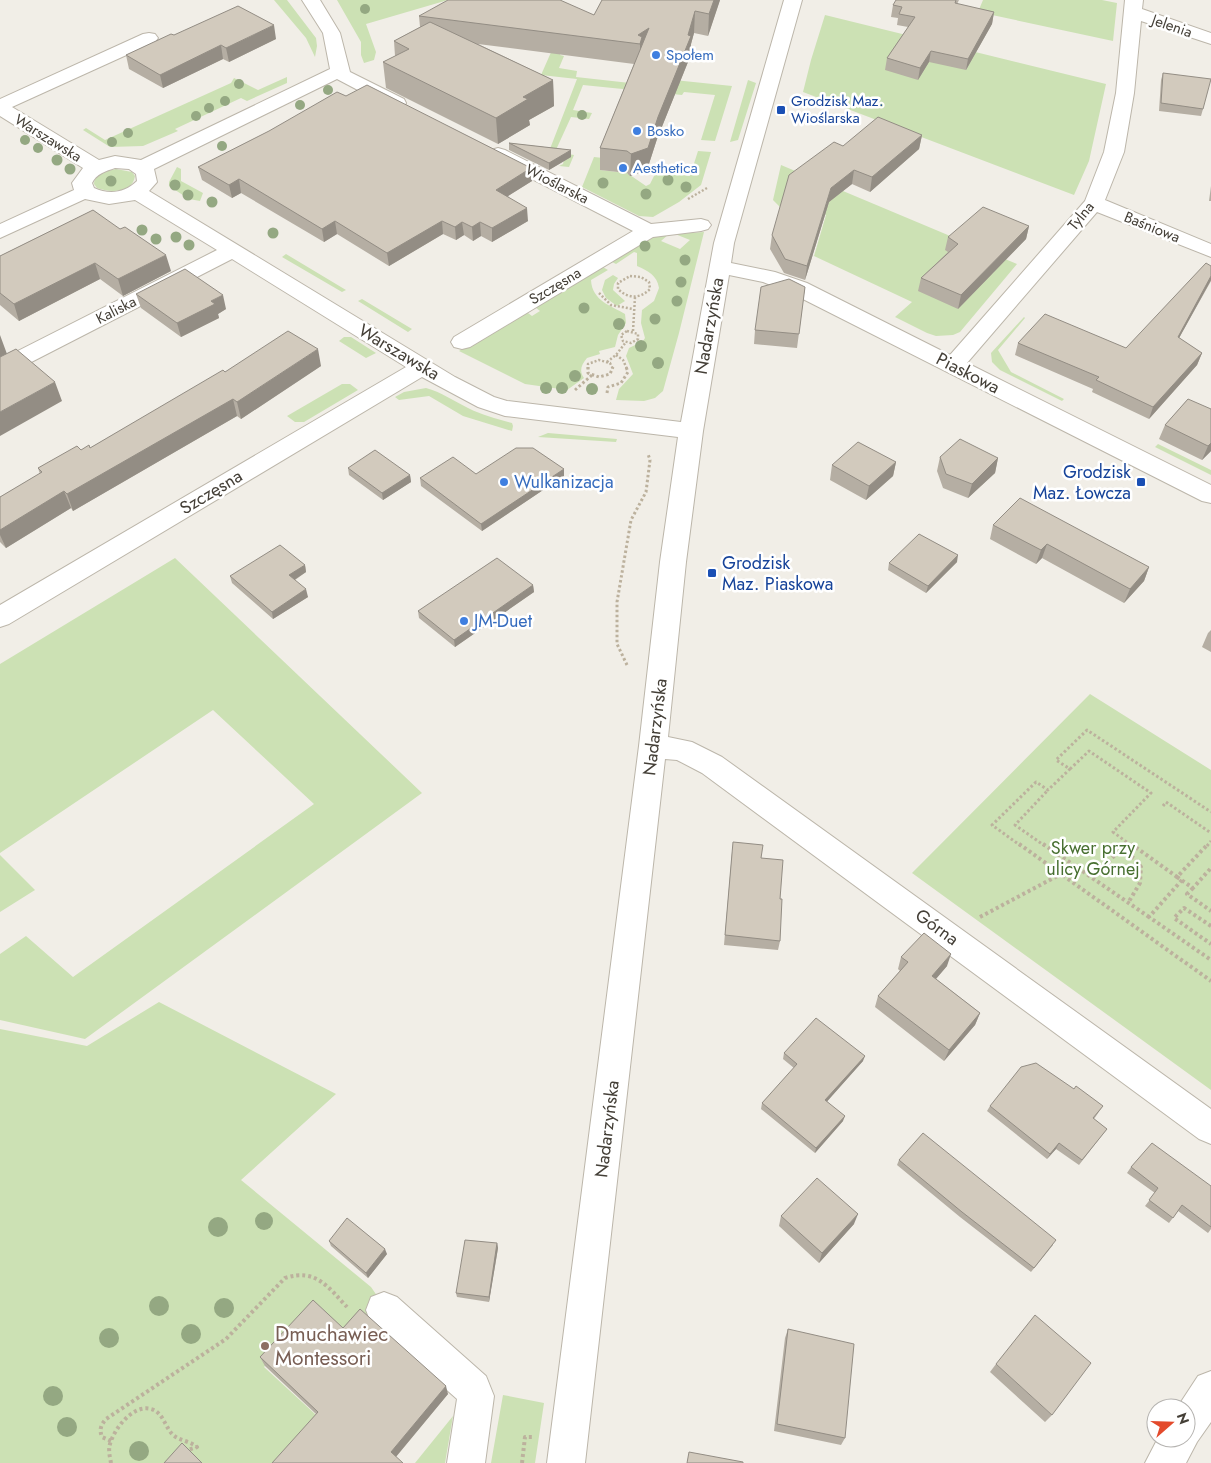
<svg xmlns="http://www.w3.org/2000/svg" width="1211" height="1463" font-family="Jost,sans-serif">
  <style>
    .green { fill: #cce1b4 }
    .lines { fill: none; stroke-linecap: round; stroke-linejoin: round }
    .minor-casing { stroke: #bcb6aa; stroke-width: 2 }
    .path-far2 { stroke: #bcb19d; stroke-width: 2.5; stroke-dasharray: 2 2; stroke-linecap: butt }
    .path-far1 { stroke: #bcb19d; stroke-width: 3; stroke-dasharray: 2.5 2.5; stroke-linecap: butt }
    .path { stroke: #bcb19d; stroke-width: 4; stroke-dasharray: 3 3; stroke-linecap: butt }
    .minor { fill: #fff; fill-rule: evenodd }
    .tree { fill: #94a882 }
    .wall { fill: #b5aea3 }
    .shaded-wall { fill: #938d84 }
    .building { fill: #d2cabd; stroke: #938d84 }
    .shop-dot { fill: #3f7fe0; stroke: #fff; stroke-width: 2 }
    .transit-dot { fill: #1a4fb4; stroke: #fff; stroke-width: 2 }
    .education-dot { fill: #8d6e63; stroke: #fff; stroke-width: 2 }
    .labels { text-anchor: middle; stroke-width: 5; stroke-linejoin: round; paint-order: stroke }
    .far-street-label { font-size: 15px; fill: #443f37; stroke: #fff }
    .far-shop-label { font-size: 15px; fill: #366cbe; stroke: #fff; text-anchor: start }
    .far-transit-label { font-size: 15px; fill: #164399; stroke: #fff; text-anchor: start }
    .street-label { font-size: 18px; fill: #443f37; stroke: #fff }
    .transit-label { font-size: 18px; fill: #164399; stroke: #fff; text-anchor: end }
    .shop-label { font-size: 18px; fill: #366cbe; stroke: #fff; text-anchor: start }
    .park-label { font-size: 18px; fill: #476f30; stroke: #fff }
    .near-education-label { font-size: 21px; fill: #785e54; stroke: #fff; text-anchor: start }
  </style>
  <rect width="100%" height="100%" fill="#f1eee7"/>
  <!-- green -->
  <path class="green" d="M274,0H287L316,38L317,46L315,57L306,38Z
    M337,0H448L366,24L376,52L374,60L364,63L361,55V42Z
    M983,0H1102L1117,3L1113,41L978,12Z
    M825,15L1106,84L1089,161L1074,195L803,92L811,60Z
    M560,32L563,47L560,55L564,56L559,68L577,71L576,77L648,85L674,80L732,86L715,141L701,140L715,95L684,92L682,95L583,85L573,110L592,113L589,119L571,117L555,152L574,155L569,167L559,166L563,164L565,156L548,154L577,79L541,75Z
    M287,77V83L247,101L241,98L175,129L178,131L143,146L110,147L83,130L86,128L105,140L231,83L234,78L258,90Z
    M748,80L756,83L738,140L730,142Z
    M698,151L711,152L701,185L679,202L653,217L639,216L582,187L594,157L603,158L600,170L627,173L646,186L650,184L656,172L690,176Z
    M781,165L1017,264L960,332L953,335L936,336L927,333L895,317L912,302L814,256L826,215L782,209L773,200Z
    M177,167L181,169V181L203,193L200,201L189,199L169,186V182Z
    M116,169L132,172L135,176C133,193 110,193 97,188L94,184C95,173 106,171 116,169Z
    M704,232L679,333L663,391L655,398L644,401L616,400L619,389L633,374L626,356L629,348L643,341L645,338L641,323L642,310L654,301L659,288C657,275 648,271 637,266V253L634,252L616,264L610,261L654,236L669,234L661,241L680,249L690,240L675,234Z
    M286,254L346,290L342,292L282,257Z
    M601,266L608,270L591,280C592,301 612,306 625,314L626,323L618,335L615,347L599,351L600,354L587,358C581,365 579,371 584,378L567,390L525,384L459,351L524,310L532,316L540,311L535,307Z
    M613,275L618,278L614,284L613,290L625,301L617,306L606,298L602,290L605,280Z
    M362,299L412,329L408,332L358,301Z
    M1024,317L1025,318L998,350L1011,372L1064,399L1062,401L1000,370L992,362L991,353Z
    M344,337H351L376,353L366,358L339,341Z
    M342,384H350L358,390L304,422H295L287,416Z
    M426,388C441,392 454,401 468,408C482,415 497,419 512,423L513,426L512,431L463,416L429,396L399,400L395,397L404,392Z
    M548,433L617,439L616,442L538,437Z
    M1158,444L1211,470V475L1155,447Z
    M175,558L422,793L85,1039L0,1020V954L26,936L73,977L314,804L213,710L0,853V664Z
    M1090,694L1211,770V1090L912,873Z
    M0,855L35,890L0,912Z
    M159,1002L336,1094L241,1180L371,1287L391,1316L347,1336L317,1308L264,1367L327,1425L282,1463H0V1029L87,1046Z
    M503,1395L544,1403L535,1463H491Z
    M453,1416L445,1463H415Z"/>
  <g class="lines">
    <defs>
      <path id="minor" d="M302,0H320L340,33L350,72L404,99L406,103L404,107L397,109L390,107L337,79L154,169L157,182L149,191L455,377L494,397L507,401L681,422L714,243L784,0H802L734,243L731,263L775,272L807,283L950,355L1085,201L1104,152L1116,93L1125,0H1143L1142,9L1211,33V44L1141,21L1134,93L1124,152L1105,200L1211,244V257L1097,212L967,363L1211,485V503L1202,501L791,293L763,282L729,275L703,431L686,562L668,737L692,742L722,757L1211,1109V1144L1199,1139L702,773L677,760L665,759L585,1463H547L639,746L660,562L678,437L505,416L478,407L422,377L9,624L0,627V605L406,367L232,259L8,374L0,376V360L217,250L135,200L109,204L85,199L0,238V224L74,190L72,183L83,168L0,116V99L143,34L149,33L155,34L158,38L155,42L12,107L99,160L115,156L141,160L330,69L323,33ZM115,168L129,169L136,174L137,181C125,193 109,195 94,188L92,183C96,174 106,171 115,168Z
        M498,148L505,150L651,224L701,219L708,221L711,225L708,229L701,231L653,237L470,347L462,349L454,347L451,342L454,337L633,231L491,158L488,154L491,150Z
        M384,1292L397,1297L486,1376L494,1396L485,1463H447L457,1399L371,1323L366,1310L371,1297Z
        M1211,1371V1422L1197,1442L1186,1463H1145L1158,1438H1186V1408H1177L1198,1376Z"/>
    </defs>
    <!-- minor casing -->
    <use href="#minor" class="minor-casing"/>
    <!-- path-far2 -->
    <path class="path-far2" d="M688,199L707,188
      M630,276L641,277L649,282L650,289C640,299 628,299 618,289V283Z
      M599,293L611,305L633,309
      M627,331L638,334V339L631,343L623,341L621,335Z
      M633,331L635,297
      M616,355L623,360L627,369
      M607,362L616,355L626,342
      M588,369V364L599,360L610,363L613,369"/>
    <!-- path-far1 -->
    <path class="path-far1" d="M588,367V373L599,377L610,374L613,367
      M575,390L592,375
      M607,393L608,387L621,383L628,372L626,367
      M627,665L617,644V602L631,520L646,492L650,460L648,454
      M1070,769L1089,751L1151,793L1113,832L1132,846
      M1163,806L1166,802L1211,833
      M1021,846L992,825L1036,782L1048,790L1070,769L1056,760L1087,730L1211,812
      M1045,846L1015,825L1048,790
      M1207,846L1211,841"/>
    <!-- path -->
    <path class="path" d="M1019,844L1211,981
      M1043,844L1149,917
      M1131,844L1177,877L1208,844
      M1108,862L1120,850L1134,858L1141,867L1140,883L1128,903
      M1177,877L1193,888L1211,868
      M1182,880L1149,917L1211,960
      M1193,888L1187,894L1211,911
      M980,917L1061,874
      M1211,926L1184,908L1174,918L1211,944
      M111,1441L102,1437C99,1429 101,1425 106,1419L226,1339L285,1278C316,1268 328,1287 347,1307
      M111,1463C110,1457 108,1450 110,1444C114,1429 133,1404 151,1409C163,1412 165,1427 173,1435C180,1441 190,1441 197,1447L188,1450
      M522,1463L525,1437H532"/>
    <!-- minor -->
    <use href="#minor" class="minor"/>
  </g>
  <!-- trees -->
  <g class="tree">
    <circle cx="365" cy="9" r="5"/>
    <circle cx="239" cy="84" r="5"/>
    <circle cx="328" cy="90" r="5"/>
    <circle cx="225" cy="101" r="5"/>
    <circle cx="300" cy="105" r="5"/>
    <circle cx="209" cy="108" r="5"/>
    <circle cx="582" cy="115" r="5"/>
    <circle cx="196" cy="116" r="5"/>
    <circle cx="128" cy="133" r="5"/>
    <circle cx="25" cy="140" r="5"/>
    <circle cx="112" cy="142" r="5"/>
    <circle cx="222" cy="146" r="5"/>
    <circle cx="38" cy="148" r="5"/>
    <circle cx="57" cy="160" r="5.5"/>
    <circle cx="70" cy="169" r="5.5"/>
    <circle cx="668" cy="180" r="5.5"/>
    <circle cx="111" cy="181" r="5.5"/>
    <circle cx="603" cy="183" r="5.5"/>
    <circle cx="175" cy="185" r="5.5"/>
    <circle cx="686" cy="187" r="5.5"/>
    <circle cx="646" cy="194" r="5.5"/>
    <circle cx="188" cy="195" r="5.5"/>
    <circle cx="212" cy="202" r="5.5"/>
    <circle cx="142" cy="230" r="5.5"/>
    <circle cx="273" cy="233" r="5.5"/>
    <circle cx="176" cy="237" r="5.5"/>
    <circle cx="156" cy="239" r="5.5"/>
    <circle cx="189" cy="245" r="5.5"/>
    <circle cx="645" cy="246" r="5.5"/>
    <circle cx="685" cy="260" r="5.5"/>
    <circle cx="681" cy="282" r="5.5"/>
    <circle cx="677" cy="301" r="5.5"/>
    <circle cx="584" cy="308" r="5.5"/>
    <circle cx="655" cy="319" r="5.5"/>
    <circle cx="619" cy="324" r="6"/>
    <circle cx="641" cy="346" r="6"/>
    <circle cx="658" cy="363" r="6"/>
    <circle cx="575" cy="376" r="6"/>
    <circle cx="546" cy="388" r="6"/>
    <circle cx="562" cy="388" r="6"/>
    <circle cx="592" cy="389" r="6"/>
    <circle cx="264" cy="1221" r="9"/>
    <circle cx="218" cy="1227" r="10"/>
    <circle cx="159" cy="1306" r="10"/>
    <circle cx="224" cy="1308" r="10"/>
    <circle cx="191" cy="1334" r="10"/>
    <circle cx="109" cy="1338" r="10"/>
    <circle cx="53" cy="1396" r="10"/>
    <circle cx="67" cy="1427" r="10"/>
    <circle cx="139" cy="1451" r="10"/>
  </g>
  <!-- wall -->
  <path class="wall" d="M602,0H720L708,36L694,33L691,44L690,57L657,139L647,170L630,176L627,173L600,170V148L634,64L478,44L553,80L554,106L529,120L530,125L498,144L386,88L383,62L395,56L394,41L420,27L419,16L594,15Z
    M959,0L957,4L994,12L992,24L966,70L929,62L918,80L885,70L887,58L908,27L897,25L898,18L891,17L893,5Z
    M174,35L276,39L229,62L223,59L163,88L129,69L126,55Z
    M1163,73L1203,109L1201,116L1159,111L1161,80Z
    M922,135L919,149L870,192L852,184L829,202L805,280L784,273L770,249L772,235L843,146Z
    M509,143L571,150V157L549,170L509,150Z
    M198,167L531,168L532,181L508,196L528,221L492,242L481,236L473,241L464,235L456,240L443,234L389,266L337,234L324,242L241,193L232,198L202,180Z
    M1211,186V201H1209Z
    M93,210L171,271L123,296L100,279L19,321L0,305V256Z
    M1029,226L1026,239L958,309L918,291L921,278L948,252L945,250L948,237Z
    M1211,266V281L1179,338L1202,353L1197,365L1149,419L1092,392L1093,389L1015,355L1018,343L1126,348Z
    M805,287L797,348L754,344L755,330Z
    M136,294L226,309L218,314L219,318L181,337L141,308Z
    M321,366L241,419L237,416L73,511L71,508L6,548L0,542V497L40,474L38,468L81,450L90,448L225,372Z
    M1188,399L1211,451L1202,460L1159,439L1165,425Z
    M940,457L998,458L995,473L968,498L943,488L937,471Z
    M896,462L893,476L866,500L830,480L832,465Z
    M348,468L410,475L411,482L383,500L349,475Z
    M564,469V476L482,531L421,486L420,478L476,474Z
    M993,525L1149,567L1144,581L1124,603L1042,558L1036,564L990,539Z
    M957,562L926,593L888,570L889,563Z
    M305,565L306,572L295,580L308,597L273,619L232,583L230,576Z
    M533,585L534,592L455,647L419,618L418,611Z
    M1211,630V652L1202,647L1208,633Z
    M732,852L761,858L780,899V941L778,950L724,945Z
    M901,957L947,966L936,979L980,1013L975,1025L944,1061L875,1007L878,996L900,971L898,969Z
    M784,1053L863,1061L827,1101L843,1121L815,1153L761,1109L762,1103L794,1068L783,1059Z
    M1074,1089L1103,1106L1094,1119L1107,1129L1103,1134L1079,1165L1056,1149L1047,1159L987,1111L990,1106Z
    M899,1160L1053,1245L1031,1272L960,1217L897,1165Z
    M1131,1167L1211,1186V1229L1208,1233L1178,1211L1169,1223L1145,1206L1155,1193L1127,1173Z
    M781,1216L854,1224L819,1263L779,1226Z
    M329,1241L387,1254L368,1278L331,1246Z
    M497,1243L498,1248L489,1302L457,1297L456,1293Z
    M343,1328L448,1394L396,1457L316,1414L265,1366L260,1357Z
    M788,1329L845,1438L841,1445L774,1431L785,1338Z
    M996,1364L1052,1415L1045,1422L990,1372Z"/>
  <!-- shaded-wall -->
  <path class="shaded-wall" d="M714,0H720L708,36L709,14Z
    M695,11L694,33L691,44L690,57L657,139L647,170L630,176L631,154L688,35Z
    M994,12L992,24L966,70L968,59Z
    M274,25L276,39L229,62L226,48Z
    M649,28L640,65V44L638,35Z
    M221,45L223,59L163,88L160,75Z
    M931,51L929,62L918,80L920,68Z
    M553,80L554,106L529,120L530,125L498,144L496,118L523,97Z
    M922,135L919,149L870,192L872,177Z
    M571,150V157L549,170V163Z
    M531,168L532,181L497,203L496,190Z
    M854,170L852,184L829,202L805,280L807,266L831,188Z
    M239,179L241,193L232,198L229,185Z
    M527,208L528,221L492,242V228Z
    M335,221L337,234L324,242L322,229Z
    M442,221L443,234L389,266L387,253Z
    M462,222L464,235L456,240L455,227Z
    M480,222L481,236L473,241L472,227Z
    M1029,226L1026,239L958,309L961,295Z
    M166,255L171,271L123,296L118,279Z
    M95,263L100,279L19,321L14,304Z
    M1211,276V280L1173,349L1178,337Z
    M223,295L226,309L218,314L219,318L181,337L177,323L211,301Z
    M0,335L7,354L0,359Z
    M318,349L321,366L241,419L237,402Z
    M1202,353L1197,365L1149,419L1153,407Z
    M55,382L62,401L0,436V412Z
    M233,399L237,416L73,511L67,494Z
    M1211,443V451L1202,460L1208,446Z
    M998,458L995,473L968,498L972,484Z
    M896,462L893,476L866,500L869,486Z
    M564,469V476L482,531L481,524Z
    M410,475L411,482L383,500L382,493Z
    M64,491L71,508L6,548L0,535V530Z
    M1047,544L1042,558L1036,564L1041,550Z
    M958,555L957,562L926,593L928,586Z
    M305,565L306,572L291,582L289,575Z
    M1149,567L1144,581L1124,603L1130,589Z
    M533,585L534,592L455,647L454,640Z
    M306,589L308,597L273,619L272,612Z
    M951,954L947,966L928,988L932,976Z
    M980,1013L975,1025L944,1061L949,1050Z
    M865,1056L863,1061L824,1105L825,1100Z
    M845,1116L843,1121L815,1153L816,1148Z
    M1059,1143L1056,1149L1047,1159L1050,1154Z
    M858,1214L854,1224L819,1263L822,1253Z
    M497,1243L498,1248L489,1302V1297Z
    M385,1249L387,1254L368,1278L366,1273Z
    M446,1386L448,1394L394,1459L391,1452Z"/>
  <!-- building -->
  <path class="building" d="M448,0H560L594,15L602,0H714L709,14L695,11L688,35L691,36L658,117L648,148L631,154L627,151L600,148L649,28L638,35L642,37L640,44L419,16Z
    M896,0H956L955,3L994,12L968,59L931,51L920,68L887,58L915,17L899,14L902,7L893,5Z
    M238,6L274,25L226,48L221,45L160,75L126,55L171,34L174,35Z
    M430,22L553,80L523,97L528,99L496,118L383,62L409,49L394,41Z
    M1163,73L1211,79L1203,109L1161,103Z
    M367,85L531,168L496,190L527,208L492,228L480,222L472,227L462,222L455,227L442,221L387,253L335,221L322,229L239,179L229,185L198,167L269,131L337,92L346,96Z
    M878,117L922,135L872,177L854,170L831,188L807,266L785,259L772,235L789,175L834,142L843,146Z
    M509,143L571,150L549,163Z
    M983,207L1029,226L961,295L921,278L958,244L948,237Z
    M93,210L120,229L125,227L166,255L118,279L95,263L14,304L0,293V256Z
    M1206,263L1211,266V276L1178,337L1202,353L1153,407L1096,380L1099,377L1018,343L1045,314L1126,348Z
    M185,269L223,295L211,301L215,304L177,323L136,294Z
    M789,279L805,287L799,334L755,330L761,287Z
    M288,331L318,349L237,402L233,399L67,494L64,491L0,530V497L42,472L38,468L77,446L81,450L89,445L90,448L223,370L225,372Z
    M16,349L55,382L0,412V357Z
    M1188,399L1211,409V443L1208,446L1165,425Z
    M960,439L998,458L972,484L946,474L940,457Z
    M858,442L896,462L869,486L832,465Z
    M516,448H533L564,469L481,524L420,478L453,457L476,474Z
    M375,450L410,475L382,493L348,468Z
    M1020,498L1149,567L1130,589L1047,544L1041,550L993,525Z
    M919,534L958,555L928,586L889,563Z
    M280,545L305,565L289,575L306,589L272,612L230,576Z
    M497,558L533,585L454,640L418,611Z
    M733,842L763,845L761,858L783,860L780,899H782L780,941L725,935Z
    M924,933L951,954L932,976L980,1013L949,1050L878,996L908,962L901,957Z
    M816,1018L865,1056L825,1100L845,1116L816,1148L762,1103L797,1064L784,1053Z
    M1036,1063L1074,1089L1076,1086L1103,1106L1093,1118L1107,1129L1082,1160L1059,1143L1050,1154L990,1106L1021,1067Z
    M923,1133L1056,1240L1034,1268L962,1212L899,1160Z
    M1152,1143L1211,1186V1227L1182,1205L1173,1218L1149,1200L1158,1188L1131,1167Z
    M817,1178L858,1214L822,1253L781,1216Z
    M347,1218L385,1249L366,1273L329,1241Z
    M465,1240L497,1243L489,1297L456,1293Z
    M313,1300L343,1328L360,1309L446,1386L391,1452L403,1463H272L318,1412L260,1357Z
    M1035,1315L1091,1363L1052,1415L996,1364Z
    M788,1329L854,1344L845,1438L777,1424Z
    M182,1443L202,1463H164Z
    M689,1452L743,1462V1463H687Z"/>
  <!-- markers -->
  <g class="shop-dot">
    <circle cx="656" cy="55" r="5"/>
    <circle cx="637" cy="131" r="5"/>
    <circle cx="623" cy="168" r="5"/>
    <circle cx="504" cy="482" r="5"/>
    <circle cx="464" cy="621" r="5"/>
  </g>
  <g class="transit-dot">
    <rect x="776" y="105" width="10" height="10" rx="2.5"/>
    <rect x="1136" y="477" width="10" height="10" rx="2.5"/>
    <rect x="707" y="568" width="10" height="10" rx="2.5"/>
  </g>
  <circle class="education-dot" cx="265" cy="1346" r="5"/>
  <g class="labels">
    <!-- far-street labels -->
    <g class="far-street-label">
      <text transform="translate(1172 26) rotate(19)" y="5">Jelenia</text>
      <text transform="translate(48 138) rotate(32)" y="5">Warszawska</text>
      <text transform="translate(557 184) rotate(27)" y="5">Wioślarska</text>
      <text transform="translate(1081 216) rotate(-51)" y="5">Tylna</text>
      <text transform="translate(1152 227) rotate(22)" y="5">Baśniowa</text>
      <text transform="translate(555 286) rotate(-31)" y="5">Szczęsna</text>
      <text transform="translate(116 310) rotate(-27)" y="5">Kaliska</text>
    </g>
    <!-- far-shop labels -->
    <g class="far-shop-label">
      <text x="666" y="60">Społem</text>
      <text x="647" y="136">Bosko</text>
      <text x="633" y="173">Aesthetica</text>
    </g>
    <!-- far-transit labels -->
    <g class="far-transit-label">
      <text x="791" y="106">Grodzisk Maz.<tspan x="791" dy="17">Wioślarska</tspan></text>
    </g>
    <!-- street labels -->
    <g class="street-label">
      <text transform="translate(709 326) rotate(-80)" y="6">Nadarzyńska</text>
      <text transform="translate(399 352) rotate(31)" y="6">Warszawska</text>
      <text transform="translate(968 373) rotate(27)" y="6">Piaskowa</text>
      <text transform="translate(211 492) rotate(-31)" y="6">Szczęsna</text>
      <text transform="translate(655 727) rotate(-83)" y="6">Nadarzyńska</text>
      <text transform="translate(937 927) rotate(36)" y="6">Górna</text>
      <text transform="translate(607 1129) rotate(-83)" y="6">Nadarzyńska</text>
    </g>
    <!-- transit labels -->
    <g class="transit-label">
      <text x="1131" y="478">Grodzisk<tspan x="1131" dy="21">Maz. Łowcza</tspan></text>
      <text x="722" y="569" text-anchor="start">Grodzisk<tspan x="722" dy="21">Maz. Piaskowa</tspan></text>
    </g>
    <!-- shop labels -->
    <g class="shop-label">
      <text x="514" y="488">Wulkanizacja</text>
      <text x="474" y="627">JM-Duet</text>
    </g>
    <!-- park labels -->
    <g class="park-label">
      <text x="1093" y="854">Skwer przy<tspan x="1093" dy="21">ulicy Górnej</tspan></text>
    </g>
    <!-- near-education labels -->
    <g class="near-education-label">
      <text x="275" y="1341">Dmuchawiec<tspan x="275" dy="24">Montessori</tspan></text>
    </g>
  </g>
  <!-- north arrow -->
  <g transform="translate(1171 1423) rotate(70)"><circle r="24" fill="#ffffff" stroke="#b4b2af"/>
  <path d="M0-4L9 19L0 12L-9 19Z" fill="#e34a2c"/>
  <text y="-8" font-size="14" font-weight="bold" text-anchor="middle" fill="#443f37">N</text>
  </g>
</svg>
